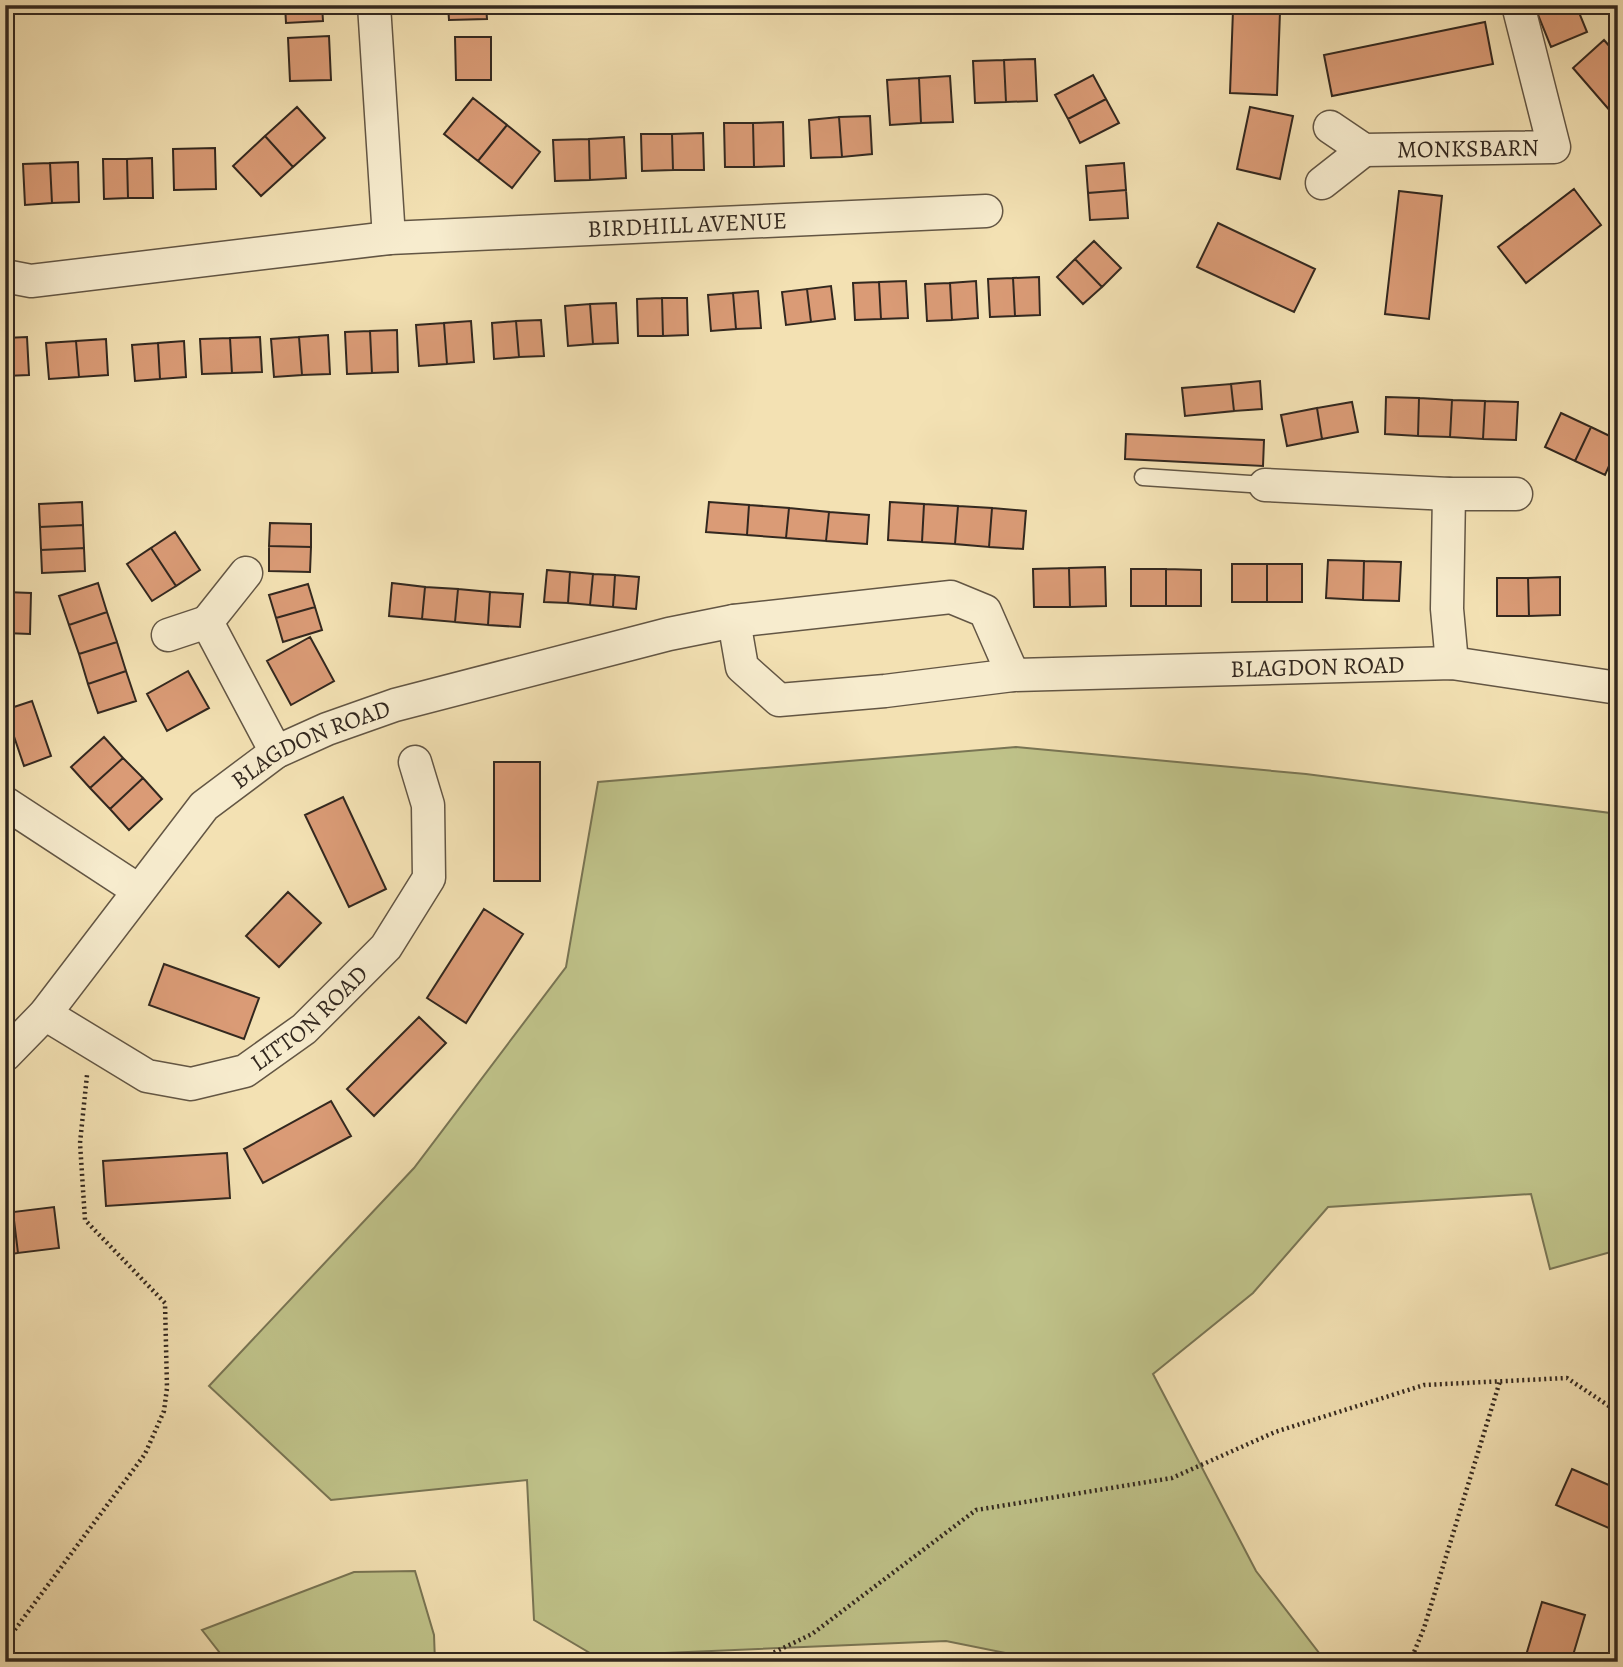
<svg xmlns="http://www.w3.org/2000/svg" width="1623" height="1667" font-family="Alegreya,serif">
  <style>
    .green { fill: #bfc289; stroke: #797554; stroke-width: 2 }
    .building { fill: #da9b76; stroke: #33281f; stroke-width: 2 }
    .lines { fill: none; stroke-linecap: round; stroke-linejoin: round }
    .lane-casing { stroke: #635644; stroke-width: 19 }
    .street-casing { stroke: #635644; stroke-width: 35 }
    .path { stroke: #33281f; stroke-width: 4.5; stroke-dasharray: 2 3.5; stroke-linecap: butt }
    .lane { stroke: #f7ecce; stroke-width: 16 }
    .street { stroke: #f7ecce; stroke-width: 32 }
    .labels { text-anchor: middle; stroke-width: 6; stroke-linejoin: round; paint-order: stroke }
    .street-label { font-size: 24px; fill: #33281f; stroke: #f7ecce }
  </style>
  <rect width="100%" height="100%" fill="#f3e1b3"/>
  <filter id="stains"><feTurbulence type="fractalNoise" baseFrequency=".00286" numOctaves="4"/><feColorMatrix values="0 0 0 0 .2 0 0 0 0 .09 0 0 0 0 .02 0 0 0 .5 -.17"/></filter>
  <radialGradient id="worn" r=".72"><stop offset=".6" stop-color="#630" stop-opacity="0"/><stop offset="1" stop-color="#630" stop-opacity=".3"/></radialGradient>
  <!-- green -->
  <path class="green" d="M1016,747L1306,774L1618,814V1250L1550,1269L1531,1194L1328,1207L1253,1293L1153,1374L1256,1571L1326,1662H1050L946,1641L595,1656L534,1620L527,1480L331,1500L209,1386L414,1168L566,967L598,782Z
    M415,1571L434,1635L435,1662H227L202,1630L354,1572Z"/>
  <!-- building -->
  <path class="building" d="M285,5H322L323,21L286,23Z
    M448,5H486L487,19L449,20Z
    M1534,5H1576L1587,32L1551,47Z
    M1233,10L1280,12L1277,95L1230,93Z
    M1485,22L1493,64L1332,96L1324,55Z
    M329,36L331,80L290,81L288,38Z
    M455,37H491V80H456Z
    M1604,40L1618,56V120L1573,68Z
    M1035,59L1037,101L1006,102L1004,60Z
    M1004,60L1006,102L975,103L973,61Z
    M1093,75L1106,99L1068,119L1055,95Z
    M950,76L953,122L921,123L919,78Z
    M919,78L921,123L890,125L887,80Z
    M473,98L507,125L478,161L444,134Z
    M1106,99L1119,123L1080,143L1068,119Z
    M297,107L325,138L293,167L265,136Z
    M1250,107L1293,116L1280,179L1237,169Z
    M870,116L872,154L842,157L839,117Z
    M839,117L842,157L811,158L809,120Z
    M783,122L784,166L754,167L753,123Z
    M724,123H753L754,167H725Z
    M507,125L540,152L512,188L478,161Z
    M703,133L704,170H673L672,134Z
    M641,134H672L673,170L642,171Z
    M265,136L293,167L261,196L233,166Z
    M624,137L626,178L590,180L589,139Z
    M589,139L590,180L555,181L553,140Z
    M215,148L216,189L174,190L173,149Z
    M152,158L153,198H128L127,159Z
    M103,159H127L128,198L104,199Z
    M78,162L79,202L52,203L50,163Z
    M50,163L52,203L25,205L23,164Z
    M1124,163L1126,190L1088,193L1086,166Z
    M1574,189L1601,225L1526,283L1498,247Z
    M1126,190L1128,218L1090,220L1088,193Z
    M1399,191L1442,196L1429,319L1385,314Z
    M1218,223L1315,269L1294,312L1197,267Z
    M1094,241L1121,268L1102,287L1075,259Z
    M1075,259L1102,287L1083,304L1057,277Z
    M1039,277L1040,315L1015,316L1013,278Z
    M1013,278L1015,316L990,317L988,279Z
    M906,281L908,318L881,319L879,282Z
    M976,281L978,318L952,320L950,283Z
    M879,282L881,319L855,320L853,283Z
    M950,283L952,320L927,321L925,284Z
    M831,286L835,319L811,322L807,289Z
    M807,289L811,322L786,325L782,292Z
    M758,291L761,328L736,329L733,293Z
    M733,293L736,329L711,331L708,295Z
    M662,298H687L688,335L663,336Z
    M662,298L663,336H638L637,299Z
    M616,303L618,343L593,344L590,304Z
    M590,304L593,344L568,346L565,306Z
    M541,320L544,356L519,357L516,321Z
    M471,321L474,362L447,364L444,323Z
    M516,321L519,357L494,359L492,323Z
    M444,323L447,364L419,366L416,325Z
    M397,330L398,372L372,373L370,331Z
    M370,331L372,373L347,374L345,332Z
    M328,335L330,374L302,375L299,337Z
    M27,337L29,375L5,376V338Z
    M260,337L262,372L232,373L230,338Z
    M299,337L302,375L274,377L271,339Z
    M230,338L232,373L202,374L200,339Z
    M106,339L108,375L79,377L76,341Z
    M76,341L79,377L49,379L46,343Z
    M184,341L186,377L160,379L158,343Z
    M158,343L160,379L135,381L132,345Z
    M1260,381L1262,409L1234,411L1231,384Z
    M1231,384L1234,411L1185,416L1182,388Z
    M1386,397L1419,398L1418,436L1385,434Z
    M1419,398L1452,400L1450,437L1418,436Z
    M1452,400L1485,401L1483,439L1450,437Z
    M1485,401L1518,402L1516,440L1483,439Z
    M1352,402L1358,432L1322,439L1317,408Z
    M1317,408L1322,439L1287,446L1281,415Z
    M1561,413L1591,427L1575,461L1545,447Z
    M1591,427L1618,440V446L1605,475L1575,461Z
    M1126,434L1264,440L1263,466L1125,459Z
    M82,502L83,525L40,527L39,504Z
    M709,502L749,505L747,535L706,532Z
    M890,502L924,504L922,542L888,540Z
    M924,504L958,506L955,544L922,542Z
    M749,505L789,508L786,538L747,535Z
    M958,506L992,508L989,547L955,544Z
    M789,508L829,512L826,541L786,538Z
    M992,508L1026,511L1023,549L989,547Z
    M829,512L869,515L867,544L826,541Z
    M270,523L311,524V547L269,546Z
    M83,525L84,548L41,550L40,527Z
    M175,532L200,570L176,586L151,548Z
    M269,546L311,547L310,572L269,571Z
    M84,548L85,571L42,573L41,550Z
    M151,548L176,586L152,601L127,564Z
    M1328,560L1364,561L1363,600L1326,598Z
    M1364,561L1401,562L1399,601L1363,600Z
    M1232,564H1267V602H1232Z
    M1267,564H1302V602H1267Z
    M1105,567L1106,606L1070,607L1069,568Z
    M1069,568L1070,607H1034L1033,569Z
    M1131,569H1166V606H1131Z
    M1166,569L1201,570V606H1166Z
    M547,570L570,572L568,603L544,602Z
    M570,572L593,574L590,605L568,603Z
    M593,574L615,575L613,607L590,605Z
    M615,575L639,577L636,609L613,607Z
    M1560,577V615L1529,616L1528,578Z
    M1497,578H1528L1529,616H1497Z
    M98,583L107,612L69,625L59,596Z
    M392,583L425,587L422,619L389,616Z
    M308,584L315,607L276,618L269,595Z
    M425,587L458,589L455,622L422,619Z
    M458,589L490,592L488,625L455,622Z
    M5,592L31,593L30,634L5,633Z
    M490,592L523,594L520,627L488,625Z
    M315,607L322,630L283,642L276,618Z
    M107,612L117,642L79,654L69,625Z
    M310,637L334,681L291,705L267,661Z
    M117,642L126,671L88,684L79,654Z
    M126,671L136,701L98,713L88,684Z
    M188,671L209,708L167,731L147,694Z
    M32,701L51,756L24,766L5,710Z
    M104,737L123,758L90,788L71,767Z
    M123,758L143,778L110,809L90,788Z
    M494,762H540V881H494Z
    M143,778L162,799L129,830L110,809Z
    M343,797L386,889L349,907L305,815Z
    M288,892L321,923L279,967L246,936Z
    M484,909L523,934L466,1023L427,998Z
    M164,964L259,998L244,1039L149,1005Z
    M419,1017L446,1043L374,1116L347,1089Z
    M331,1101L351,1136L263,1183L244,1149Z
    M227,1153L230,1198L106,1206L103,1161Z
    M54,1207L59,1248L18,1253L13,1212Z
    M13,1212L18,1253L5,1255V1213Z
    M1572,1469L1618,1489V1532L1556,1505Z
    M1542,1602L1585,1615L1571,1662H1524Z"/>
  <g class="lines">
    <defs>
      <path id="lane" d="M1143,477L1265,485"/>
      <g id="street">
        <path id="s1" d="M374,5L389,238L986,211"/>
        <path id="s2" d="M1330,127L1364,150L1554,147L1518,5"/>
        <path d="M1322,183L1364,150"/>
        <path d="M5,276L31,281L389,238"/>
        <path d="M1265,485L1449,494"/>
        <path d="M246,573L207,622L276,752"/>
        <path d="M734,621L742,667L779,700L885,691L1013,675"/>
        <path d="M168,635L207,622"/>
        <path d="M1452,663L1447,609L1449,494H1516"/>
        <path d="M5,803L138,890"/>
        <path id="s3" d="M45,1014L147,1076L191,1084L245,1071L304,1029L386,947L429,878L428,805L415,762"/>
        <path id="s4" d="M5,1055L45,1014L204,806L276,752L327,729L395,705L669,634L734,621L951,597L985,611L1013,675L1452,663L1618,688"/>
      </g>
    </defs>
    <!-- lane casing -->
    <use href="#lane" class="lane-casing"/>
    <!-- street casing -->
    <use href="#street" class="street-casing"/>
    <!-- path -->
    <path class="path" d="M5,1643L145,1454L164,1411L167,1388L165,1303L85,1220L80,1143L87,1075
      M754,1662L812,1634L976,1510L1172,1478L1275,1432L1424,1385L1567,1378L1618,1412
      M1410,1662L1424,1628L1500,1381"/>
    <!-- lane -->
    <use href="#lane" class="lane"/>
    <!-- street -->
    <use href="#street" class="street"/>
  </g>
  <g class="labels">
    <!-- street labels -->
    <g class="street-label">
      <text dy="8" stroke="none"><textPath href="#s2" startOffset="145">MONKSBARN</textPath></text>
      <text dy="8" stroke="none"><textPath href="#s1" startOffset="532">BIRDHILL AVENUE</textPath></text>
      <text dy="8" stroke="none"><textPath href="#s4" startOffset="1516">BLAGDON ROAD</textPath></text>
      <text dy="8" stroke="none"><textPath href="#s4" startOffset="444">BLAGDON ROAD</textPath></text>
      <text dy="8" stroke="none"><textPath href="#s3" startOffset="303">LITTON ROAD</textPath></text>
    </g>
  </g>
  <!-- margin -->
  <rect width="1623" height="1667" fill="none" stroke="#f3e1b3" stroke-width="28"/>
  <rect x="7" y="7" width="1609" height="1653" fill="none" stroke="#33281f" stroke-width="3.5"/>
  <rect x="14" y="14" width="1595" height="1639" fill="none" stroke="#33281f" stroke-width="2"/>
  <rect width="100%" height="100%" filter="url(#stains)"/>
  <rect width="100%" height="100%" fill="url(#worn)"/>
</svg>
